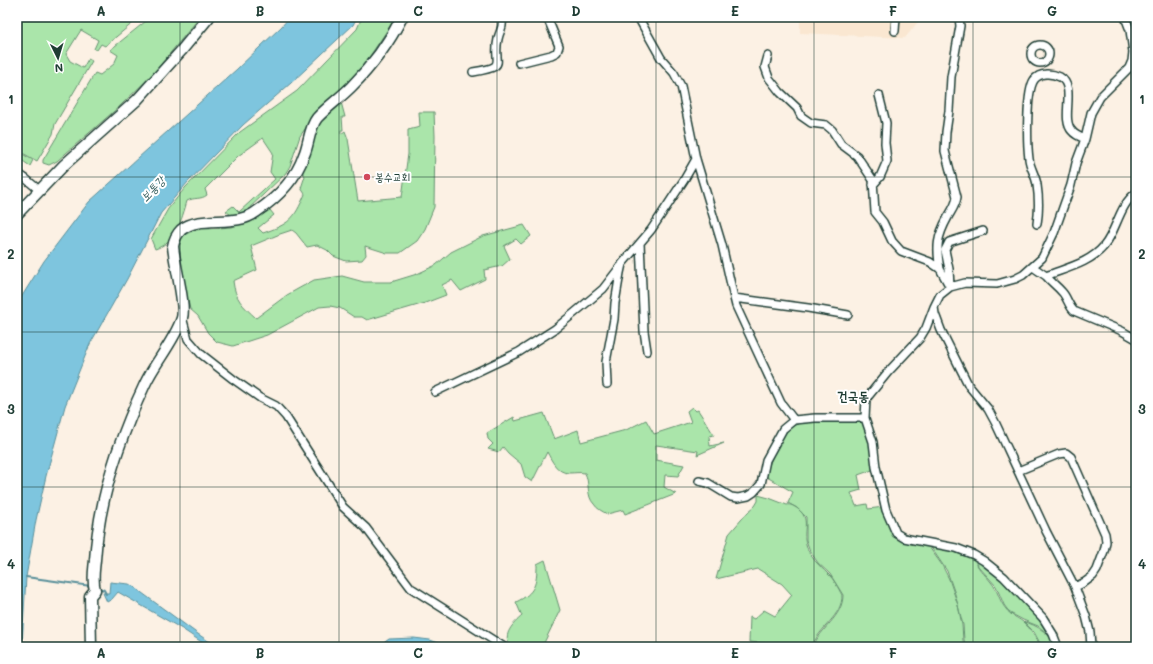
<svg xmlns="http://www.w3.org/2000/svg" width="1153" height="664" font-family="Mali,'Poor Story',sans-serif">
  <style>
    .built { fill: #fae7d1 }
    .green { fill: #aae5aa; stroke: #64916f }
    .water { fill: #7ec5de; stroke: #588f9a }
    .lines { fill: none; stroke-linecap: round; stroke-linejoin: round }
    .stream { stroke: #588f9a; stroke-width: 2 }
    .street-casing { stroke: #1f3d34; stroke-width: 10 }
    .secondary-casing { stroke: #1f3d34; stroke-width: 13 }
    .street { stroke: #fff; stroke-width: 7 }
    .secondary { stroke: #fff; stroke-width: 10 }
    .grid { fill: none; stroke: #1f3d34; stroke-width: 1; stroke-opacity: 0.55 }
    .poi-dot { fill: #d1495b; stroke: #fff; stroke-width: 1.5 }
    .labels { text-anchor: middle; stroke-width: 4; stroke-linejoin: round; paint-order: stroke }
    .poi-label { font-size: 11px; fill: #1f3d34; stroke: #fff; text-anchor: start }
    .water-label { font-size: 12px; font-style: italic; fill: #375f5e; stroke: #fff }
    .quarter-label { font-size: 13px; font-weight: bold; fill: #1f3d34; stroke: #fff }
    .neatline { fill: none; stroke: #1f3d34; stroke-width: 1.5 }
    .grid-label { font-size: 13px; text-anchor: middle; font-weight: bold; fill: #1f3d34 }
  </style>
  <rect width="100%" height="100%" fill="#fcf1e4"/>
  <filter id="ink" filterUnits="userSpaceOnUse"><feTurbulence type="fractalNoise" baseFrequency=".025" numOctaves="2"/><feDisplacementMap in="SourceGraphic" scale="8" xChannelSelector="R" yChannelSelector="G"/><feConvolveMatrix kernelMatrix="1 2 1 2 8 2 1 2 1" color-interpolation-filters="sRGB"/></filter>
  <g filter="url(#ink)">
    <!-- built -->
    <path class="built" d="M800,17H922L905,38L800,33Z"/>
    <!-- green -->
    <path class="green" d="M17,17H140L105,46L101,44L97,50L94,49L98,40L81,30L66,54L70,61L83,68L88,59L92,61L55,124L53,134L37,161L17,150Z
      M151,17H200L152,75L120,106L57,161L49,165L43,163V160L95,73L100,75L114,64L118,55L110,50Z
      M362,17H396L368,59L351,80L317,112L300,136L290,166L285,174L244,213L231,215L226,211L233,206L239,212L275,179L270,172L273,153L263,138L238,156L205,189L207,195C201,200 194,197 187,201C182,219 175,243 155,249L151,239L168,209L185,188L240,132L297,91L357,29Z
      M341,102L345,117H342L343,130H341V134L345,131L348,139L358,201L402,197L408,154V130L420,127L419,112H434L435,136L434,207L425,229L417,241L400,253H387L365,246L366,255L362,260L346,261L333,256L327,250L317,245L307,247L296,233L292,230L280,234L251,246L257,270L233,281C235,299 243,306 256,318L287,295L314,280L342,276L364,282H391L417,274L436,265L451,252L483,236L524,225L531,236L521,244L516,239L504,246L510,259L502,266L484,270L485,279L461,291L452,280L442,285L446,295L425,303L367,320L362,317H354L340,308L330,306L319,307L267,335L233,346L217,342L208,333L198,316L190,309L176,252L178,242L186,234L194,230L231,227L250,221L270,210L274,215L258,228L263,233C289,224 294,220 305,194L301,188L305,176L300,169L313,133L320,122Z
      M17,151L33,160L30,166L20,159L17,165Z
      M692,407L696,411L698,410L714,435L709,436L710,446L724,443L697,455L698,451L656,445V460L684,465L678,476L665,475L664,487L676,494L625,514L623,510L607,514C602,511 597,509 594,504C586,496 590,483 585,473C579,472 575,473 569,473C557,473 552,461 547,452L532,482L525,477L521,464L508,453L503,447L499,452L488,449L493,444L488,439L487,433L514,417L515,421L544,413L554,439L578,430L581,442L626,430L646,420L654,434L691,422L687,411Z
      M865,420L872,444L875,469L858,475L861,490L851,493L856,506L867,504L868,509L884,507L894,531L929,547L942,565L949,579L958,605L962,625L963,640L964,647H813C820,628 843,617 843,595L830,574L818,563L810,551L806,540V517L797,508L788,503L793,492L765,476C771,461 777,441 789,429C800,417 848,421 865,420Z
      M758,495L769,498L787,505C790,504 794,506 798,509C811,519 802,530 806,544C809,557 819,565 828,574C834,579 838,588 842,595C843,616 818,628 812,647H771V644L749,642L750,617L754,619L764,610L775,616L792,595L782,584L758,569L716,579L729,534L748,512L755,506L758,501Z
      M930,546L956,550L974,557C976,568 985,574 991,582C998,590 999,601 1006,609C1011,616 1017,617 1023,622C1031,629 1036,637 1041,647H966L964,640L963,625L955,594L947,571Z
      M975,558L995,572L1043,619L1053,638L1038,626L1023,620L1010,613L1004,605L996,586L978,566Z
      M545,560L560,610L542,647H510C502,634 513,624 522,616L516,602C535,593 537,584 537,564Z
      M1024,622C1036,624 1052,635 1056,647H1042L1034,632Z"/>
    <!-- water -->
    <path class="water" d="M290,17H357L353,25L291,83L243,125L188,182L161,213L127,279L90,344L65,406L46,476L36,520L26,577L22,647H17V304L44,261L89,202L237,69L281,27Z
      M110,582L129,584L134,587L195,632L217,647H209L182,629L118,592L112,599L107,602L103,593H109Z
      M414,638L430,640L450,647H378L389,639Z"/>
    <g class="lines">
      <!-- stream -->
      <path class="stream" d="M26,577L91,586
        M97,587L104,590L106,594"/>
      <defs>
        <path id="street" d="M638,17L661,58L674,73L681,86L696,159L722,245L734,298L808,308L848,315
          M895,31L896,17
          M1031 54a9 9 0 1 1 18 0a9 9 0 1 1-18 0Z
          M768,56L765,67L769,78L780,92L797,108L801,116L811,123L826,125L832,130L841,144L857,156L873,180L875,212L883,222L892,241L901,251L930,262L940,269L950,287L949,269L945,250L949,242L983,231
          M519,63L551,55L557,52L559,46L547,17
          M473,72C510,66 492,64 498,39C500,29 504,28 502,17
          M17,173L26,179L39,190
          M873,185L880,177L887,161L885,143L886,123L879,95
          M1037,224C1039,211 1039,198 1037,185C1036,176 1030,168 1029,159C1027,143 1026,92 1034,80C1040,72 1052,73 1060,77C1077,87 1060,118 1072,131C1075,135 1080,137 1085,139
          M640,243L644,331L647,351
          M1033,267L1046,276C1066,268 1090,263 1104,246C1117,230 1119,205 1136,193
          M940,269C936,247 937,237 948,217C952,210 956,205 957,197L945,151L946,132L949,111L951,77L960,26L959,17
          M1046,276C1052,283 1057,286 1062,292C1067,297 1068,305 1074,311L1122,331L1136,339
          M734,298L736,306L781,403L794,420
          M934,307L926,328L920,338L888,372L866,399L865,418L873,442L876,467L886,510L896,533L904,538L956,548L974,555L984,561L1004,577L1043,618L1053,634L1058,647
          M182,317L188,339L201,354L233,379L260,398L276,406L286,417L343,507L366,528L411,588L504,647
          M607,384L606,362L614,319L615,303L620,273L622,264L651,230L667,206L684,180L696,159
          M435,392L519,352L555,329L603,289L620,267
          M1018,471L1059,454L1066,453L1071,457L1105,534L1106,542L1104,551L1097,570L1093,576L1085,582L1075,587L1046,531L995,422L988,409L969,386L941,330L935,314L934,307L940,295L950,287L965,283L997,284L1015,279L1023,275L1042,258L1054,233L1071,185L1076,163L1085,139L1091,113L1100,97L1129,68L1132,61L1133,52L1130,30L1125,17
          M699,481L708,483L731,497L738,498L748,496L754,492L761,484L766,460L783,429L794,420L815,418H865
          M1075,587L1086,616L1090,632L1091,647"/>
        <path id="secondary" d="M17,214L64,165L137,100L181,51L209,17
          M91,647L90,596L95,590C92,580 94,571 95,560C99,499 119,439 145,384C155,362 174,342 182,318C186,304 174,263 173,246C174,241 177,234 181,230C200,214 235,228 256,212C277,198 296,179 304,155C309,144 309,128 317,118C327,107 340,98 351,87C372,66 389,43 402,17"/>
      </defs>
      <!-- street casing -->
      <use href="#street" class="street-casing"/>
      <!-- secondary casing -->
      <use href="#secondary" class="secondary-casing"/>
      <!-- street -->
      <use href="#street" class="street"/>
      <!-- secondary -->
      <use href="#secondary" class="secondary"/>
    </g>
  </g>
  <!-- grid -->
  <path class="grid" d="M180,17V647M339,17V647M497,17V647M656,17V647M814,17V647M973,17V647M17,177H1136M17,332H1136M17,487H1136"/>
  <!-- markers -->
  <circle class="poi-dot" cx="367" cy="177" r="4"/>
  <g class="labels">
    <!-- poi labels -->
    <g class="poi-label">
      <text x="375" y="181">봉수교회</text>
    </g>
    <!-- water labels -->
    <g class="water-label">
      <text transform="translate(153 189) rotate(-46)" y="4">보통강</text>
    </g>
    <!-- quarter labels -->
    <g class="quarter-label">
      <text x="853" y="401">건국동</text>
    </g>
  </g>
  <!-- margin -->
  <rect width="1153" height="664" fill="none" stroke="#fff" stroke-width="44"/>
  <!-- north arrow -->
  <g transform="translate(58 58) rotate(175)" stroke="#ffffff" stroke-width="3" paint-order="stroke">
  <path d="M0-3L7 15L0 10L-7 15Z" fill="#1f3d34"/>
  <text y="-6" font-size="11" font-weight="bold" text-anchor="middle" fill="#1f3d34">N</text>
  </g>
  <rect x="22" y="22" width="1109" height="620" class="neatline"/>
  <g class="grid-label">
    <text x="101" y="16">A</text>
    <text x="260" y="16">B</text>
    <text x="418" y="16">C</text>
    <text x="576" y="16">D</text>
    <text x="735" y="16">E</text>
    <text x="893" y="16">F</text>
    <text x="1052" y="16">G</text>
    <text x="11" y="104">1</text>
    <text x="1142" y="104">1</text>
    <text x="11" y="259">2</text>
    <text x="1142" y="259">2</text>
    <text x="11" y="414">3</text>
    <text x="1142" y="414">3</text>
    <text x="11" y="569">4</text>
    <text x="1142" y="569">4</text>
    <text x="101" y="658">A</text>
    <text x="260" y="658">B</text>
    <text x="418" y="658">C</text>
    <text x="576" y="658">D</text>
    <text x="735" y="658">E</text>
    <text x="893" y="658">F</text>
    <text x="1052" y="658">G</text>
  </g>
</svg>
